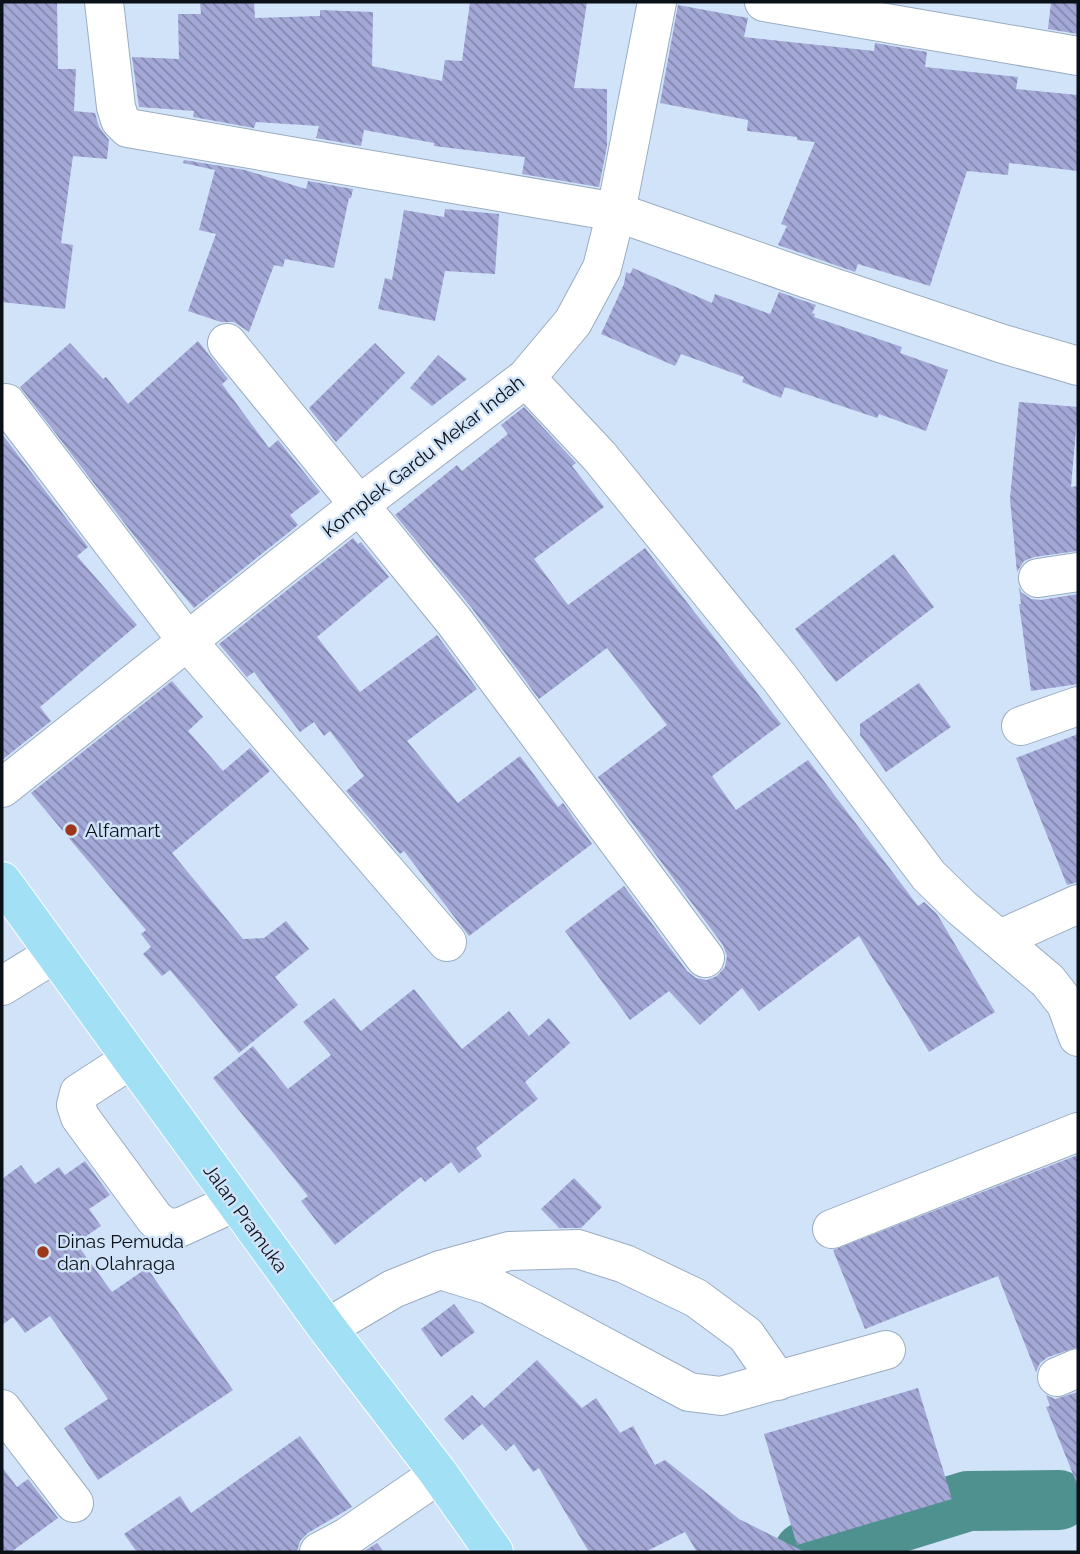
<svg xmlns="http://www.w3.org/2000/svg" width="1080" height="1554" font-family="Raleway,sans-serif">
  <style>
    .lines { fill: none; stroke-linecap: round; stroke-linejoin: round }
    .river { stroke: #4f918f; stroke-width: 60 }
    .building { fill: url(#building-back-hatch) }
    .minor-casing { stroke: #9aacc0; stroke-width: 40 }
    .major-casing { stroke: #fff; stroke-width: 40 }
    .minor { stroke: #fff; stroke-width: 38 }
    .major { stroke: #a2e0f5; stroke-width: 38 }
    .poi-dot { fill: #9e361a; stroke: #d0e3f8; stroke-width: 2.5 }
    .labels { text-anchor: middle; stroke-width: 5; stroke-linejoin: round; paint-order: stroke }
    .street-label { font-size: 19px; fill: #0a1017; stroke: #d0e3f8 }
    .poi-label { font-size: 19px; fill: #0a1017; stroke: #d0e3f8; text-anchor: start }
  </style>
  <defs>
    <pattern id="building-back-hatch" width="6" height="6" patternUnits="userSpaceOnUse" patternTransform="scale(1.75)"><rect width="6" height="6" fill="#a3a8d7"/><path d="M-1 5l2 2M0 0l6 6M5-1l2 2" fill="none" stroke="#8387ad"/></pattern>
  </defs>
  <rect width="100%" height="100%" fill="#d0e3f8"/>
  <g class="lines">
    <!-- river -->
    <path class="river" d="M804,1552L968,1501L1059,1500"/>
  </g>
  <!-- building -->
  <path class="building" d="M2,2H57L58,69H76L74,111L95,113L99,127L109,140L107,159L73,156L61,243L73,245L65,309L2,302Z
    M200,2H254L255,18L320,16V10L373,12L372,66L442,81L445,60L462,61L470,2H587L574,88L607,89V146L599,187L522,174L525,157L434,146V143L364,130L361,146L316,138L319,126L256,122L254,128L193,117L194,111L139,107L132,57L179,59L178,14H201Z
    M1051,2H1078V34L1048,29Z
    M678,5L748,18L744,37L874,51L875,43L927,52L925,67L1018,77L1016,89L1078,95V171L1009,163L1008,175L967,171L930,286L858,264L855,272L778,245L787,226L781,224L815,142L797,140V137L747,131L748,120L660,103Z
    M184,160L245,170L306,189L308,181L353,189L351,198H349L334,268L285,259L283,267L274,265L249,332L234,322H221L188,311L216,234L199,230L215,170L183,163Z
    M445,209L499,214L495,274L445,271L435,321L378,309L385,278L392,280L404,210L444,217Z
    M633,268L712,303L715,294L770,314L779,292L816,305L812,313L815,314L814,317L902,347L900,353L948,370L926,431L879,414L877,418L785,387L781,398L742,382L744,377L681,354L675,366L601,334L624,284L626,272L630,274Z
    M198,341L228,379L222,384L269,448L278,440L320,492L290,515L298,525L194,608L152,559L20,387L70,343L103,379L106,377L128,404Z
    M375,343L405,373L336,442L309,408Z
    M438,355L467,379L432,406L410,388Z
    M1019,402L1078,407L1071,487L1078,486V551L1034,557L1024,561L1017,572L1010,499Z
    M524,407L576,463L572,466L604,507L534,559L568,605L645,548L781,724L712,776L736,810L808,760L918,906L924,902L937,914L995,1012L929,1052L859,936L759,1011L742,988L700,1025L669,991L630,1020L565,931L624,886L687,971L696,978L707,980L717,976L725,967L727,956L723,945L598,777L667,725L607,648L539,699L471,607L395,515L457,465L462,471L508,434L501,425Z
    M2,434L88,547L77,556L137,625L40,707L51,721L2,760Z
    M353,538L358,544L361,542L389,577L317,637L360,692L437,635L477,689L407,741L458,803L520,756L558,807L563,803L592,844L469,936L404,851L400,854L346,791L364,776L330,731L324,736L314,722L300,732L254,672L247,677L219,644Z
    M894,554L934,607L836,682L795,629Z
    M1019,587L1021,592L1031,599L1041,600L1078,594V684L1031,691L1019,604H1021Z
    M172,681L203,717L188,731L223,771L250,748L270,771L172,853L243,939L264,938L286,921L309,949L275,977L298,1005L239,1053L170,970L162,976L143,954L151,947L141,934L146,930L31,793Z
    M919,683L951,727L886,772L860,735V724Z
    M1078,734V882L1067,885L1016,758Z
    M414,989L462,1049L509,1011L529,1036L549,1018L570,1043L525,1082L538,1099L476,1148L482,1156L459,1173L451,1162L425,1182L421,1177L335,1245L301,1201L308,1196L213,1078L253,1046L288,1089L331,1055L303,1022L334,998L361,1031Z
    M1078,1155V1347L1048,1357L1040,1363L1036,1372L998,1276L865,1329L833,1250Z
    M85,1161L110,1195L89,1209L101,1226L76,1243L112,1292L147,1268L233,1390L98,1480L64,1428L108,1399L50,1316L25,1333L13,1317L2,1325V1179L21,1165L35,1184L59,1167L65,1175Z
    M574,1178L602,1207L581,1228H559L541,1209Z
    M454,1304L475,1332L441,1357L421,1329Z
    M537,1360L582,1408L596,1398L620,1433L633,1426L655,1465L665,1460L739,1519L805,1552H697L685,1532L645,1552H589L539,1468L533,1472L514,1444L506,1451L482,1424L463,1440L444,1419L472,1395L484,1408Z
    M918,1388L952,1499L797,1545L764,1434Z
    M1078,1392V1484H1077L1046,1407L1050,1406L1046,1395L1055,1399Z
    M300,1436L352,1507L308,1533L300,1541L297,1552H137L124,1534L180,1496L191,1513Z
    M2,1467L17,1487L28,1479L58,1518L11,1552H2Z
    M377,1543L384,1552H363Z"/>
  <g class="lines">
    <defs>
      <path id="minor" d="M104,2L116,107L120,120L128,128L616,212L808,279L1003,344L1078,366
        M764,2L1078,56
        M227,343L454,621L705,958
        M526,378L600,457L779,677L929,876L962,908L1048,981L1066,1004L1078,1037
        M6,403L188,642L447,942
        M1038,578L1078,572
        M1021,726L1078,706
        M2,788L359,505L526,378L573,322L602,268L616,212L657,2
        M1000,939L1078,904
        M2,986L54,954
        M130,1060L79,1093L76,1105L80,1117L155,1219L167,1228L181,1227L235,1202
        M832,1229L1078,1132
        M440,1270L509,1251L578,1249L625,1264L696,1298L746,1335L778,1381
        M327,1328L393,1289L440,1270L489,1285L689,1392L721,1396L886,1350
        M1057,1377L1078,1368
        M2,1409L74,1503
        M319,1552L347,1537L439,1474"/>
      <path id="major" d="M2,881L327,1328L439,1474L494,1552"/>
    </defs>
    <!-- minor casing -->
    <use href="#minor" class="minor-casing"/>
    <!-- major casing -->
    <use href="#major" class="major-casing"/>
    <!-- minor -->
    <use href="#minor" class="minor"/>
    <!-- major -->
    <use href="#major" class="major"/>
  </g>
  <!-- markers -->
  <g class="poi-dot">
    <circle cx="71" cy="830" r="7"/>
    <circle cx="43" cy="1252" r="7"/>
  </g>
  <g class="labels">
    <!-- street labels -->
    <g class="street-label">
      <text transform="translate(423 456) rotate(-38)" y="7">Komplek Gardu Mekar Indah</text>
      <text transform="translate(246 1218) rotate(54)" y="7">Jalan Pramuka</text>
    </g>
    <!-- poi labels -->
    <g class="poi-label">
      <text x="85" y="837">Alfamart</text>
      <text x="57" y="1248">Dinas Pemuda<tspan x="57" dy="22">dan Olahraga</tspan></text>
    </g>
  </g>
  <!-- border -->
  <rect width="1080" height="1554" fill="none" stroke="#0a1017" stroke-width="7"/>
</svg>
